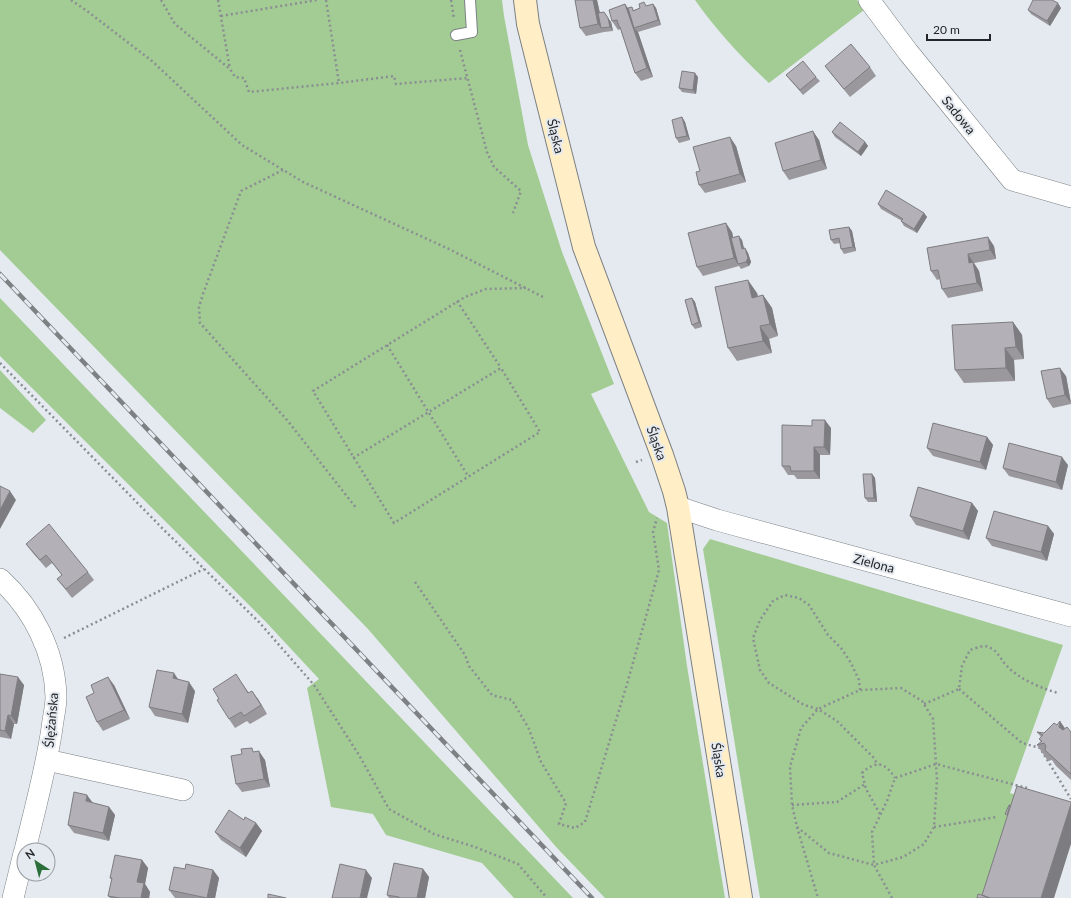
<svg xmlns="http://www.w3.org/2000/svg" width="1071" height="898" font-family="Lato,sans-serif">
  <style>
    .green { fill: #a3cc94 }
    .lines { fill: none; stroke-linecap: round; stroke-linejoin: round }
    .lane-casing { stroke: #7b8085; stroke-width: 12 }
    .street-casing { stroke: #7b8085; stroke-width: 22 }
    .secondary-casing { stroke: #7b8085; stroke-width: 24 }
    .path { stroke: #8a8e92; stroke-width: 2.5; stroke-dasharray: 2 3; stroke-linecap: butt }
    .lane { stroke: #fff; stroke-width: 10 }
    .street { stroke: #fff; stroke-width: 21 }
    .secondary { stroke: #ffeec6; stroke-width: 22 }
    .rail-casing { stroke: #7d8184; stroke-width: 4.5 }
    .rail { stroke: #e4eaef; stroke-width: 3; stroke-dasharray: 9; stroke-linecap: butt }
    .wall { fill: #9a989d }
    .shaded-wall { fill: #7d7c80 }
    .building { fill: #b3b1b7; stroke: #7d7c80 }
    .labels { text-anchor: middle; stroke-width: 4; stroke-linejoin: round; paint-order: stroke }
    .street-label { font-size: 13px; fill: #232528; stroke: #e4eaef }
  </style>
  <rect width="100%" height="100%" fill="#e4eaef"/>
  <!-- green -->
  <path class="green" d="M0,0H502L504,16L528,145L562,252L614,384L591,394L649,512L667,523L687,666L725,898H605L557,848L368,629L0,250Z
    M695,0H857L864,10L769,83C742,58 716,30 695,0Z
    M0,298L573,898H514L482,863L386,835L373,814L331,807L307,688L319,679L265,621L0,356Z
    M0,370L46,420L33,433L0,408Z
    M710,539L1063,645L1010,793L1025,798L994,898H760L703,549Z"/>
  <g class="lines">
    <defs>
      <path id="lane" d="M456,35L472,32L470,0"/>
      <path id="street" d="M869,0L908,52L1012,180L1071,197
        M678,507L717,520L1071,616
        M0,579C33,609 55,652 56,697C56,707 53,718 52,728C46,769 35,809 25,850
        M47,760L183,790
        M13,898L24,853"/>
      <path id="secondary" d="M525,0L528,24L584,247L662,455L674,491L678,507L741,898"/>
    </defs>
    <!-- lane casing -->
    <use href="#lane" class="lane-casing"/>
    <!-- street casing -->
    <use href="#street" class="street-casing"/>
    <!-- secondary casing -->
    <use href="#secondary" class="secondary-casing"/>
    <!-- path -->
    <path class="path" d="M71,0L87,11L152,61L242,145L303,182L449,249L543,297
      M161,0L175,24L230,69L235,77L244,78L249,92L339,83L394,76L396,84L467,78
      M218,0L230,69
      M326,0L339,83
      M451,0L454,19
      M221,16L317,0
      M460,50L487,152L494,167L521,191L513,213
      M283,170L241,191L203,294L199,307L200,323L287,420L357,509
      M457,301L501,368
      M387,345L468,476
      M0,363L166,532L259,622L314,685L359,755L389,809L434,834L475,847L518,864L547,898
      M353,458L501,368L540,432L394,523L313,391L465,297L486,289L526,288
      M636,462L642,460
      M415,582L465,655L469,666L492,695L512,700L529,729L541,762L566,803L559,824L575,828L585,822L627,684L659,570L653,532L657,518
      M64,638L204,569
      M959,689L1022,743L1040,748L1071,799
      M860,690L859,680L851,663L841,648L828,635L809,605L799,598L785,595L773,601L760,620L753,638L760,670L769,683L804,705L818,709L837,721L873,757L878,765
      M924,704L959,689L962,666L970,650C974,649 980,646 985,646C998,649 999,658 1007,666C1017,678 1043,689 1058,693
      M792,805L837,802L865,784
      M880,814L866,789L862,773C876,760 885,762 895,778
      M797,827L829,853L874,865L903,857L924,844L934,827L937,779L933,719L922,701L901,688L860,690L818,709L801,728L790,767L792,805L797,827L818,898
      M934,827L997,817
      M892,898L874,865L872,832L887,801L895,778L936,764L1027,788"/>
    <!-- lane -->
    <use href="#lane" class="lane"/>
    <!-- street -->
    <use href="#street" class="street"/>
    <!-- secondary -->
    <use href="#secondary" class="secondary"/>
    <defs>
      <path id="rail" d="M0,274L592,898"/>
    </defs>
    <!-- rail casing -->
    <use href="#rail" class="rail-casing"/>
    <!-- rail -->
    <use href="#rail" class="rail"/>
  </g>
  <!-- wall -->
  <path class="wall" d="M575,0H597L600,13L611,22L613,31L604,32L586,36L580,28Z
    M625,4L628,8L634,10L653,4L656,8L661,25L638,32L653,77L641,81L635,73L621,31V29L618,30L612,21Z
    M1061,8L1050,26L1031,14L1028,10Z
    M825,66L870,67L876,76L850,97L831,74Z
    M786,75L816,77L820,81L803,95Z
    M698,77L696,94L682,92L679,88Z
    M682,117L685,122L690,140L679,143L676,138Z
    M832,132L865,142L868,146L861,156L835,137Z
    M819,140L827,169L789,180L783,171Z
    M736,146L746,182L705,193L699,185L700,171Z
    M878,204L924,213L927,217L917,233L904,226L901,221H902L881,209Z
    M849,227L852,231L856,251L844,254L841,249L840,243L834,244L831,240Z
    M732,232L733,237L742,240L744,249L745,248L748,253L751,262L749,266L741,269L739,266L703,276L697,267Z
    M994,246L996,259L974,263L979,271L983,291L948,298L942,289L940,279L937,280L931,271L927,248Z
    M757,293L758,297L763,295L772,308L778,336L769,339L772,353L737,361L728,348Z
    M692,298L695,302L702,327L695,329L692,325Z
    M1013,322L1022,335L1024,359L1014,360L1015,381L964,383L955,370Z
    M1066,376L1071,404L1053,408L1047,399Z
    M831,428L830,455H820V479H797L794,475H788L782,466Z
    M987,437L993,445L986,470L933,456L927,448Z
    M1068,465L1062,490L1009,476L1003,468Z
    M872,474L875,478L877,502H868L865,498Z
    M972,503L978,511L969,540L916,525L910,516Z
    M1048,526L1054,534L1047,561L992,546L986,538Z
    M26,544L88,572L94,580L72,598L57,579L62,575L58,570L52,563L46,568L32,552Z
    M0,674L24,685L17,724H14L11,739L0,737Z
    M242,683L249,693L258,699L267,714L250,724L247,721L235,728L229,719Z
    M114,685L130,719L103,731L97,722Z
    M195,691L188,723L155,716L149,707Z
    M1057,725L1071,732V780L1056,766L1052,760L1048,761L1037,745L1041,742L1039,739L1041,737L1037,732L1044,733Z
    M255,752L265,760L270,787L242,792L236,784Z
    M93,803L109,807L115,815L109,841L74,833L68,825Z
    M244,820L256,823L262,831L246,857L221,840L215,832Z
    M142,860L148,868L145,884L150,892L149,898H110L108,896L112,880L110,878Z
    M185,869L213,870L219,878L215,898H175L169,890Z
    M423,869L429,877L425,898H389L387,895Z"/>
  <!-- shaded-wall -->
  <path class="shaded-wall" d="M593,0H597L603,28H601L598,24Z
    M1058,3L1061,8L1050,26L1047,21Z
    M625,4L631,13L634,28L638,32L653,77L647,68Z
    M653,4L656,8L661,25L658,20Z
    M604,12L611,22L613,31L610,27Z
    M695,73L698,77L696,94L693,90Z
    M682,117L685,122L690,140L687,136Z
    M813,131L819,140L827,169L821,160Z
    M730,137L736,146L746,182L740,174Z
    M865,142L868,146L861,156L858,152Z
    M924,213L927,217L917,233L914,229Z
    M726,223L732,232L739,264H738L734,258Z
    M849,227L852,231L856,251L853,247Z
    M739,236L742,240L745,253L742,249Z
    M988,237L994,246L996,259L990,250Z
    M745,248L748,253L751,262L749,266L746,262Z
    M968,254L979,271L983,291L977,283L969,263Z
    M748,280L757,293L761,310L752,298Z
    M763,295L772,308L778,336L770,324Z
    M692,298L695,302L702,327L699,322Z
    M1013,322L1022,335L1024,359L1016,347Z
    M760,326L769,339L772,353L763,341Z
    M1005,348L1014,360L1015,381L1006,368Z
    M1060,368L1066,376L1071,403L1065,395Z
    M825,420L831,428L830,455L824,447Z
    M987,437L993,445L986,470L980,462Z
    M814,447L820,455V479L814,471Z
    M1062,457L1068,465L1062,490L1056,482Z
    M872,474L875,478L877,502L874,498Z
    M10,491L16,500L0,529V510Z
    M972,503L978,511L969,540L963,531Z
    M1048,526L1054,534L1047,561L1041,552Z
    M174,673L180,682L173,678Z
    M18,677L24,685L17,724L11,716Z
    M108,677L114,685L130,719L124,710Z
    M189,682L195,691L188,723L182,714Z
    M252,691L258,699L267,714L261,705Z
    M8,715L14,724L11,739L5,731Z
    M1060,721L1071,737L1059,727Z
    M259,751L265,760L270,787L264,779Z
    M87,795L93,803L86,801Z
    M1071,804V844L1054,898H1041Z
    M109,807L115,815L109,841L103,833Z
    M256,823L262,831L246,857L240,848Z
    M142,860L148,868L145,884L150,892L149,898H141L137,882Z
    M423,869L429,877L425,898H417Z
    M213,870L219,878L215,898H207Z
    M366,870L372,878L367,898H360Z"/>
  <!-- building -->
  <path class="building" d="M575,0H593L598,24L580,28Z
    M1033,0H1052L1058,3L1047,21L1028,10Z
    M644,2L646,6L653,4L658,20L634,28L628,8L632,7L633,11L640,8L639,4Z
    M625,4L647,68L635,73L620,27H619L617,20L612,21L609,10Z
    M604,12L608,18L610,27L601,28L598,13Z
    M851,44L870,67L844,89L825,66Z
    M803,61L816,77L800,90L786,75Z
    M682,71L695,73L693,90L679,88Z
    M682,117L687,136L676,138L672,120Z
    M840,122L865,142L858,152L832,132Z
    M813,131L821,160L783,171L775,143Z
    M730,137L740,174L699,185L696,172L700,171L693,147Z
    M886,190L924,213L914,229L901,221L903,219L878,204Z
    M726,223L734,258L697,267L688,233Z
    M849,227L853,247L841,249L839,238L831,240L829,230Z
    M739,236L742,249L745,248L748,258L746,262L738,264L731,238Z
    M988,237L990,250L968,254L969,263L973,262L977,283L942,289L938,270L931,271L927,248Z
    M748,280L752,298L763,295L770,324L760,326L763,341L728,348L715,287Z
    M692,298L699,322L692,325L685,300Z
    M1013,322L1016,347L1005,348L1006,368L955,370L952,325Z
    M1060,368L1065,395L1047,399L1041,371Z
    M812,420H825L824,447H814V471H791L790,466H782V425L812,426Z
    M933,423L987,437L980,462L927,448Z
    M1009,443L1062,457L1056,482L1003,468Z
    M863,474H872L874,498H865Z
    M0,486L10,491L0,510Z
    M918,487L972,503L963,531L910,516Z
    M994,511L1048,526L1041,552L986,538Z
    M49,524L88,572L66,589L57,579L62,575L52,562L46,555L40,560L26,544Z
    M157,670L174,673L173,678L189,682L182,714L149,707Z
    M0,674L18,677L11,716L8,715L5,731L0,730Z
    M236,674L248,693L252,691L261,705L244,716L241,712L229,719L217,700L219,699L213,689Z
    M108,677L124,710L97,722L86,697L94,693L91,685Z
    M1060,721L1059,727L1063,730L1067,727L1071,732V774L1045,750L1046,746L1044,743L1037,745L1042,741L1039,739L1043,735L1037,732L1044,733L1054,723L1057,725Z
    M252,748L253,752L259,751L264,779L236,784L231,756L242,754L241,749Z
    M1017,786L1071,802V804L1041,898H990L982,895Z
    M74,792L87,795L86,801L109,807L103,833L68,825Z
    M1009,805H1010L1007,815L1005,814Z
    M229,810L244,820L245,817L256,823L240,848L215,832Z
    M115,855L142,860L137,882L144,883L141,898H120L108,896L112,878H110Z
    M394,863L423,869L417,898H399V897L387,895Z
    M186,864L213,870L207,898L169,890L174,867L185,869Z
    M340,864L366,870L360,898H332Z
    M268,894L286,898H268Z
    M978,894L990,898H977Z"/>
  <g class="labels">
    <!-- street labels -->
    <g class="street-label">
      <text transform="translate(959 115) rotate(51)" y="5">Sadowa</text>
      <text transform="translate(556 136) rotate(76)" y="5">Śląska</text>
      <text transform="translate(657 443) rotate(70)" y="5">Śląska</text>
      <text transform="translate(874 563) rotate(15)" y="5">Zielona</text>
      <text transform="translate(51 720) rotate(-85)" y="5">Ślężańska</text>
      <text transform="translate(719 760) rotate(81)" y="5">Śląska</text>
    </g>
  </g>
  <!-- north arrow -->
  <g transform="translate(36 862) rotate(324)"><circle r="19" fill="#e4eaef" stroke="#979b9f"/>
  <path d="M0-3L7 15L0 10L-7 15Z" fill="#2a6f3a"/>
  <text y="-6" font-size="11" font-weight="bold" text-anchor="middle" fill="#232528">N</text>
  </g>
  <!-- scale -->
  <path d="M927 34v6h63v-6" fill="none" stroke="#232528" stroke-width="2"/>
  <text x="933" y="34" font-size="12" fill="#232528" stroke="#e4eaef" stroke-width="3" paint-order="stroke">20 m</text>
</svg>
